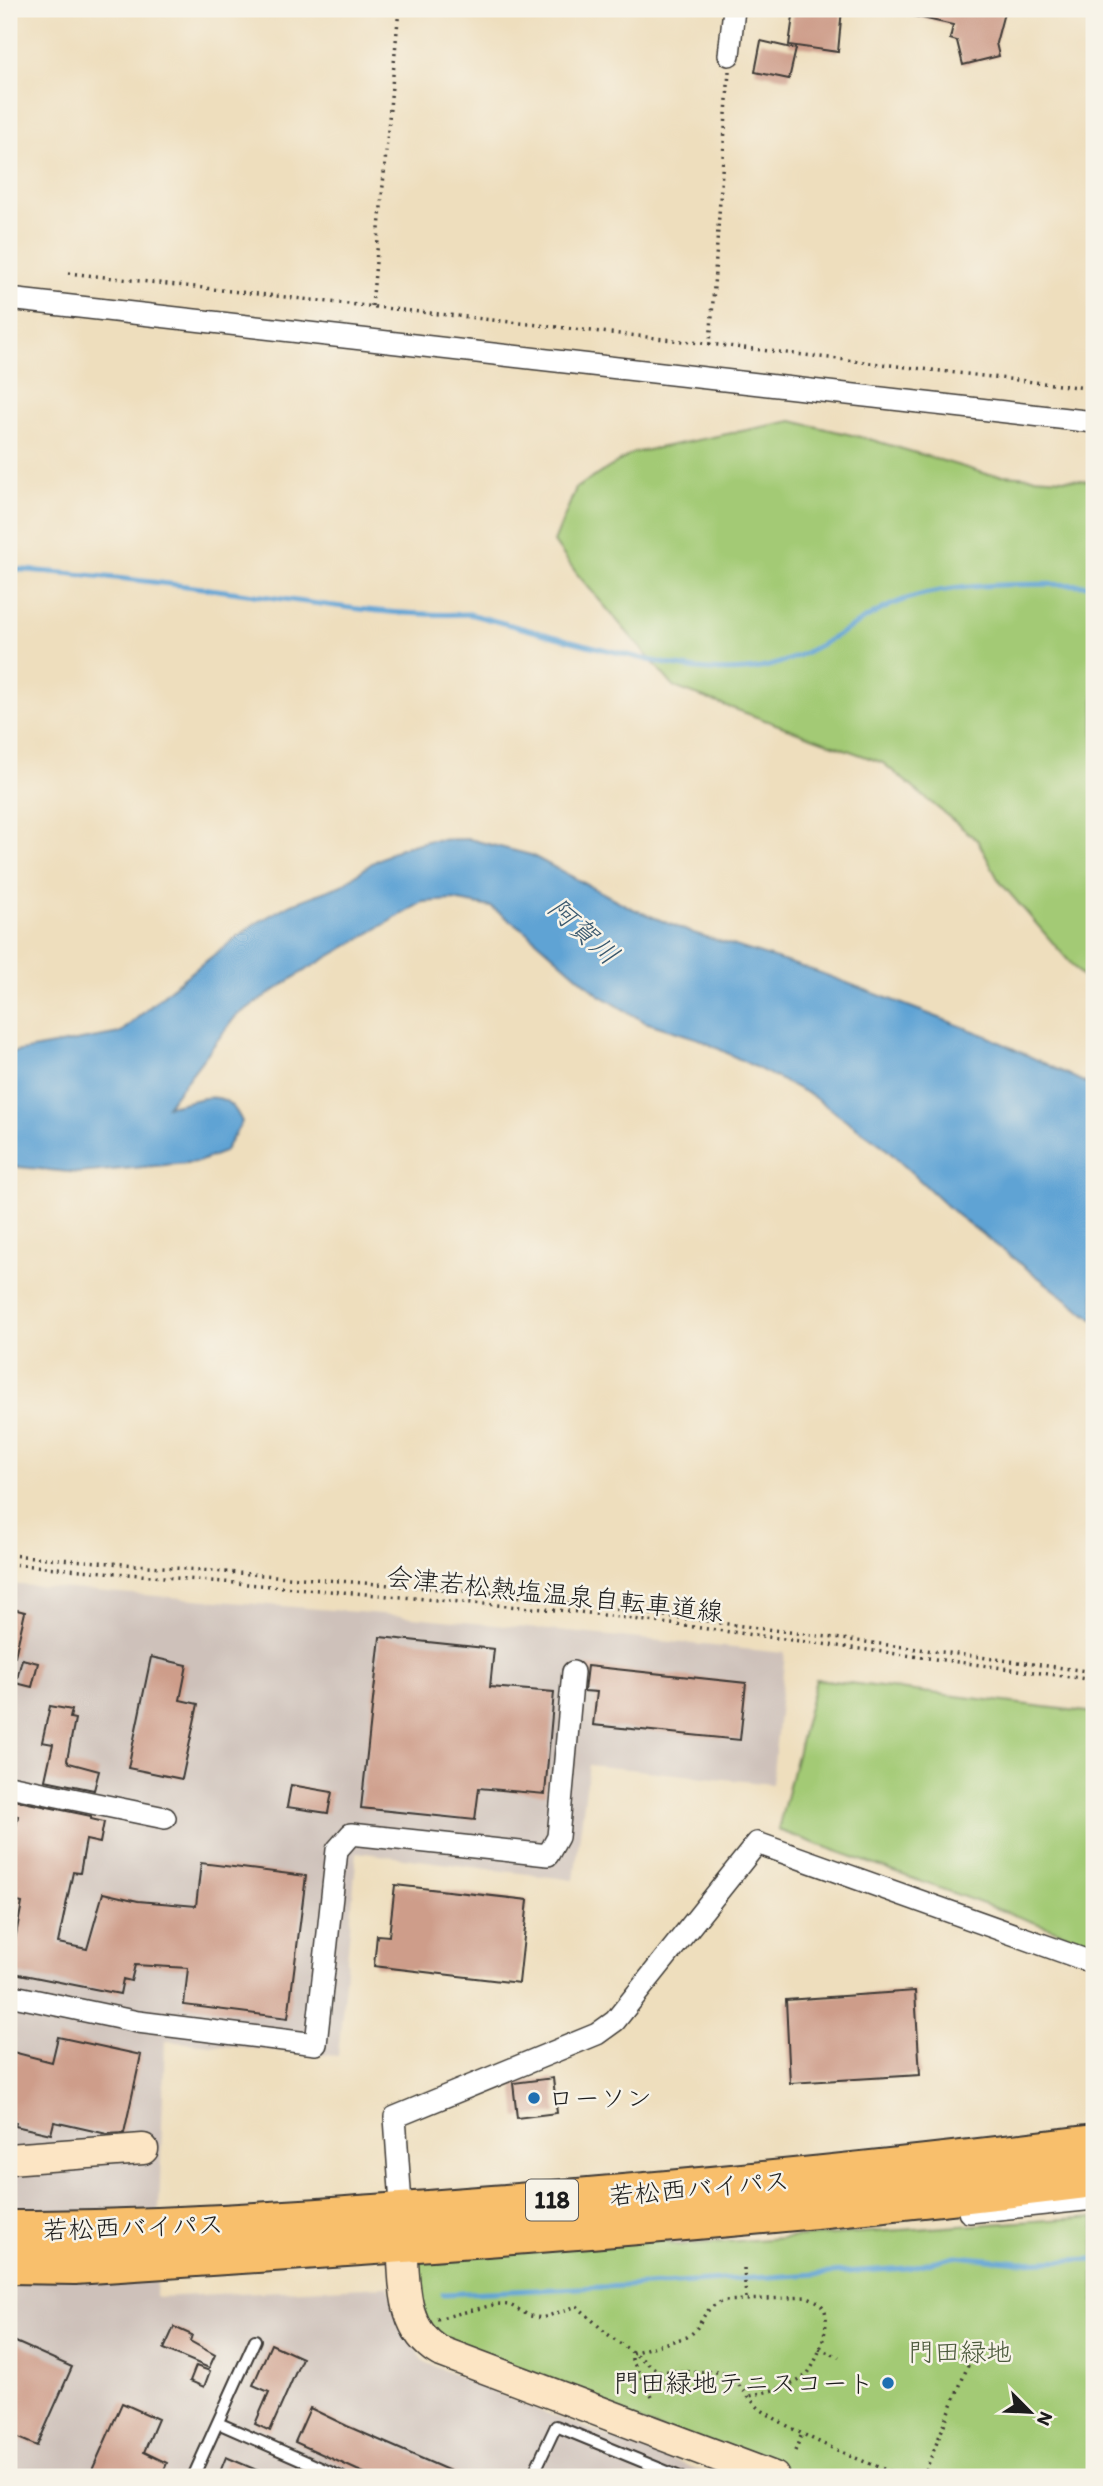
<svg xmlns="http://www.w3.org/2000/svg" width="1103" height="2486" font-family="Itim,'Klee One',sans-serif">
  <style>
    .industrial { fill: #cec1ba }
    .green { fill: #a3ca75; stroke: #607348; stroke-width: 2 }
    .water { fill: #5fa3d4; stroke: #3e6078; stroke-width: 2 }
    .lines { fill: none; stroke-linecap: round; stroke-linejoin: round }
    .stream { stroke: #5fa3d4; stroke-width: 5 }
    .building { fill: #ce9d8a }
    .lane-casing { stroke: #3c3934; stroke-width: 14 }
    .street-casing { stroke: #3c3934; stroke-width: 24 }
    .secondary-casing { stroke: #3c3934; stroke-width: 33 }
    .highway-casing { stroke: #3c3934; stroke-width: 42 }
    .path { stroke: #3c3934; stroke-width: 3.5; stroke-dasharray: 2 5; stroke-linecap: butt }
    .lane { stroke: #fff; stroke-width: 10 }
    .street { stroke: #fff; stroke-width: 21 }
    .secondary { stroke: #fce5c4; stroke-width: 30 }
    .highway { stroke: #f8bf6c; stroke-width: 38 }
    .poi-dot { fill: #1f6fb2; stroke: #f7f3e8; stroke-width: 2.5 }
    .labels { text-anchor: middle; stroke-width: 5; stroke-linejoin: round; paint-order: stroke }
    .shield { fill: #f7f3e8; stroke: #5e5c59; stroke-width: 2 }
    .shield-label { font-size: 24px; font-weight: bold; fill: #1c1c1c }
    .street-label { font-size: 26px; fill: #1c1c1c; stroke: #f7f3e8 }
    .poi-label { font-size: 26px; fill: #1c1c1c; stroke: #f7f3e8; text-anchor: start }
    .park-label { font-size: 26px; fill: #4b593b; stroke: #f7f3e8 }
    .water-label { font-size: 28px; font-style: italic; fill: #3a596f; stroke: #f7f3e8 }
  </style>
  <rect width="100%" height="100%" fill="#f7f3e8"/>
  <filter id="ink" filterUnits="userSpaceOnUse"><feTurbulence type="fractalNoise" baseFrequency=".0143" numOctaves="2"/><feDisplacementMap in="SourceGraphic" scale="14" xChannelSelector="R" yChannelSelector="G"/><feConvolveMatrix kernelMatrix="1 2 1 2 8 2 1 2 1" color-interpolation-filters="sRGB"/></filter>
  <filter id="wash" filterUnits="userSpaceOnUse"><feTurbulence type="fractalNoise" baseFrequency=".00686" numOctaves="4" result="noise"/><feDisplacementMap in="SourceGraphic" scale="28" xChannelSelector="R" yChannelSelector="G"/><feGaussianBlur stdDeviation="1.57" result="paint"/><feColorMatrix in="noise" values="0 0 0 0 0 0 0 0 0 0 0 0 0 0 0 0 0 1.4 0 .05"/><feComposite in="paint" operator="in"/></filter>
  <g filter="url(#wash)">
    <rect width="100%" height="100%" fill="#eedebd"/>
    <!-- industrial -->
    <path class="industrial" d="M9,1584L382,1614L785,1653L772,1784L589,1765L574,1880L357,1852L338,2056L165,2041L156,2297L388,2286L422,2361L530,2407L718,2477H9Z"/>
    <!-- green -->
    <path class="green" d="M792,421L869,439L987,474L1094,481V990L999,881L978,841L883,763L674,687L577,574L554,542L576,488L633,453Z
      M816,1679L1094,1713V1944L778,1830Z
      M1094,2217V2477H789L566,2395L424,2334L409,2249L635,2231L679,2245Z"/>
    <!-- water -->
    <path class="water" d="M469,839L531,855L631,908L687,931L818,972L987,1036L1094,1087V1320L957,1215L883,1146L809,1094L699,1039L645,1022L598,994L528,933L491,907L453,900L423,902L301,973L236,1016L167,1106C199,1102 225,1082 242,1122L224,1152L198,1162L79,1173L9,1166V1053L120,1033L176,984L253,925L289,905L342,885L372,863L400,848L431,840Z"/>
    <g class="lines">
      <!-- stream -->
      <path class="stream" d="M9,569C89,574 168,583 247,594C321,604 395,617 469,614C514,626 559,638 603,649C650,660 696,674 745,670C802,665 840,630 889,606C941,580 1036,584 1094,585
        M443,2294L646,2285L907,2268L956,2256L1020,2262L1094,2259"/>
    </g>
    <g id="blocks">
      <!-- building -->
      <path class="building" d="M794,9H842L838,52L789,45Z
        M910,9H1005L996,43L999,56L963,65L957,41L950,39L953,25L909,15Z
        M761,41L796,49L789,79L755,72Z
        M9,1608L25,1612L15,1656L9,1655Z
        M380,1637L494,1649L490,1687L554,1692L545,1794L479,1788L475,1820L361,1808Z
        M151,1657L187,1665L180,1700L198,1704L182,1779L128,1768Z
        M22,1659L38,1663L32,1687L16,1683Z
        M587,1666L746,1683L740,1740L593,1725L597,1692L584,1691Z
        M50,1706L72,1710L70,1718L75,1719L67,1760L69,1763L99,1771L94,1790L45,1780L53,1744L42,1742Z
        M291,1785L332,1792L328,1813L287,1807Z
        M9,1799L91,1816V1819L104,1822L100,1843L86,1840L80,1873L73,1872L58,1943L87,1949L103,1893L138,1901L196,1906L201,1863L306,1876L288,2018L184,2005L188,1968L135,1965L131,1981L123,1979L120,1994L9,1972L22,1903L9,1900V1862L18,1816L9,1814Z
        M395,1885L528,1900L519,1983L374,1966L377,1935L389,1936Z
        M915,1991L920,2075L790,2083L786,2000Z
        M58,2037L141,2055L124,2133L107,2134L54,2122L51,2134L15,2126L16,2123L9,2121V2051L52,2062Z
        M553,2078L557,2113L517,2118L513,2083Z
        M174,2327L192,2335L190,2341L215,2355L209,2368L164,2349Z
        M9,2339L72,2367L37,2446L9,2434Z
        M271,2344L302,2358L270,2431L255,2424L269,2392L253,2385Z
        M196,2366L210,2371L204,2387L190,2381Z
        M122,2403L158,2419L144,2452L167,2463L161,2477H89Z
        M310,2408L347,2426L464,2477H374L357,2470L295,2442Z
        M226,2457L273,2477H218Z"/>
    </g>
  </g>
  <g filter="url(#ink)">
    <use href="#blocks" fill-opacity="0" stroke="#3c3934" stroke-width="2"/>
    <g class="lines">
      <defs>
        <path id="lane" d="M218,2423L341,2477
          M193,2477L255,2340
          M532,2477L556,2426L680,2477"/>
        <path id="street" d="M729,55L734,9
          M9,299L1094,422
          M9,1786L165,1818
          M9,1995L138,2022L316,2044L337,1850L351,1834L548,1855L558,1837L573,1672
          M969,2212L1094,2199
          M402,2219L395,2117L597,2034L615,2021L757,1843L1094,1963"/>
        <path id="secondary" d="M9,2159L143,2149
          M402,2243C405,2283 401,2328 439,2351L774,2477"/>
        <path id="highway" d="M9,2230C175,2230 340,2217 506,2204C703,2188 899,2169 1094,2144
          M9,2264L75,2265C415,2243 756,2221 1094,2178"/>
      </defs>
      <!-- lane casing -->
      <use href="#lane" class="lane-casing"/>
      <!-- street casing -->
      <use href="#street" class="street-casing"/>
      <!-- secondary casing -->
      <use href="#secondary" class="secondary-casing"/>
      <!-- highway casing -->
      <use href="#highway" class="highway-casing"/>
      <!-- path -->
      <path class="path" d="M729,71L710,344L1094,389
        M68,273L710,344
        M372,306L399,9
        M9,1555L491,1593L1094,1672
        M9,1564L580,1612L1094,1680
        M744,2268L746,2299
        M437,2319L497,2304L510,2305L530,2316L542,2318L577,2306L606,2333L658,2371L720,2372C741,2380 746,2399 763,2411C807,2440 855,2458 904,2477
        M819,2349L839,2357
        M652,2397L632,2360V2353L687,2337C705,2326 699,2309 724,2301L807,2297C814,2299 821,2303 824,2309C832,2322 816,2366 806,2375C792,2388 767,2391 750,2396
        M795,2451L801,2436
        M923,2477L975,2348L979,2349"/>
      <!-- lane -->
      <use href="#lane" class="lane"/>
      <!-- street -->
      <use href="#street" class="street"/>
      <!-- secondary -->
      <use href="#secondary" class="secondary"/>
      <!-- highway -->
      <use href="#highway" class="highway"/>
    </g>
  </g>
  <!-- markers -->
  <g class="poi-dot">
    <circle cx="534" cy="2098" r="7"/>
    <circle cx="888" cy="2383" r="7"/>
  </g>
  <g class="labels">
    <!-- shield labels -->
    <rect class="shield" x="526" y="2179.5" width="52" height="41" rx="5"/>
    <g class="shield-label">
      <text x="552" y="2208">118</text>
    </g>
    <!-- street labels -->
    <g class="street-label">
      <text transform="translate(555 1594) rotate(6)" y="9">会津若松熱塩温泉自転車道線</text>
      <text transform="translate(699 2188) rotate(-5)" y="9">若松西バイパス</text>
      <text transform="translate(133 2227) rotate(-2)" y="9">若松西バイパス</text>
    </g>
    <!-- poi labels -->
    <g class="poi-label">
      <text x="548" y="2107">ローソン</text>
      <text x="874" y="2392" text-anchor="end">門田緑地テニスコート</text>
    </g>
    <!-- park labels -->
    <g class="park-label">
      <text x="960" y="2361">門田緑地</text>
    </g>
    <!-- water labels -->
    <g class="water-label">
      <text transform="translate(584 931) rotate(42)" y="10">阿賀川</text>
    </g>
  </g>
  <!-- margin -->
  <rect width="1103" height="2486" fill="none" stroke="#f7f3e8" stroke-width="35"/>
  <!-- north arrow -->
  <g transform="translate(1030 2412) rotate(114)" stroke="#f7f3e8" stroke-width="5" paint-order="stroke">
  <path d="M0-5L12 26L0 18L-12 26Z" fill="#1c1c1c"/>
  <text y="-10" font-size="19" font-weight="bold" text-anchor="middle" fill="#1c1c1c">N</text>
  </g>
</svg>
